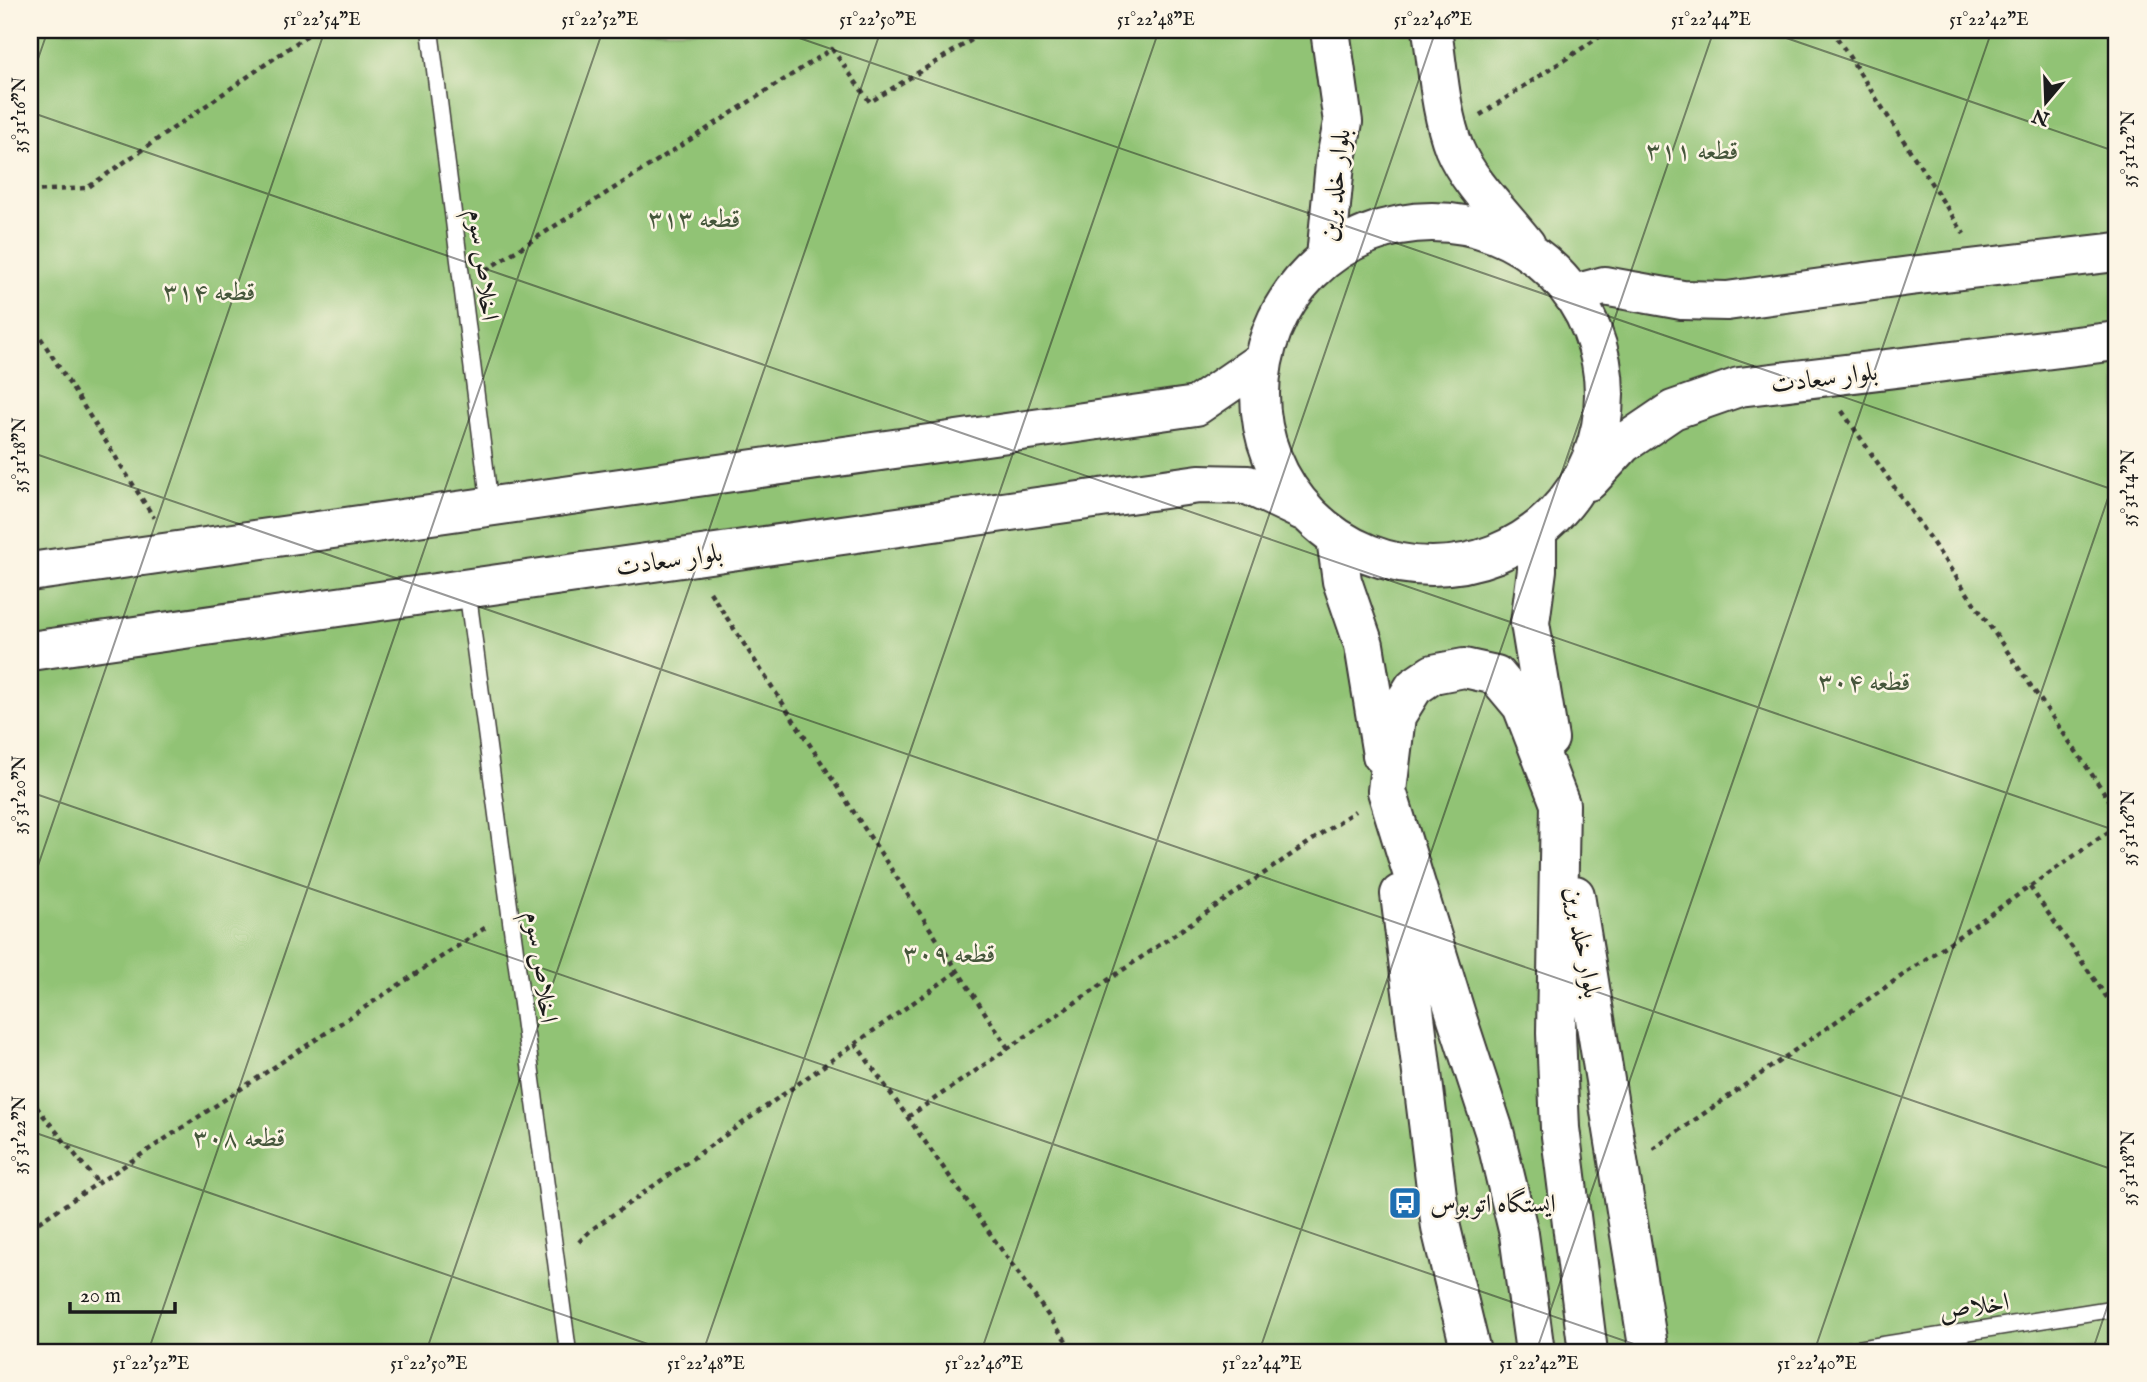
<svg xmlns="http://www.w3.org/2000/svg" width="2147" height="1382" font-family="'IM FELL English',Amiri,serif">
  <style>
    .green { fill: #91c374; stroke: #567048; stroke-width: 2 }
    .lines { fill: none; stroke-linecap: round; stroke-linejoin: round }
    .service-casing { stroke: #3c3b37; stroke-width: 19 }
    .tertiary-casing { stroke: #3c3b37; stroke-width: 42 }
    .path { stroke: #3c3b37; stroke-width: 4.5; stroke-dasharray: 5 5; stroke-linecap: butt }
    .service { stroke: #fff; stroke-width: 16 }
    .tertiary { stroke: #fff; stroke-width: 38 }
    .ticks { fill: none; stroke: #1c1c1c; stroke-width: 2; stroke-opacity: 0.45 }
    .labels { text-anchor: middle; stroke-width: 5; stroke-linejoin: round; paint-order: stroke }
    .park-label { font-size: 26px; fill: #45563b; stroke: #fcf5e5 }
    .street-label { font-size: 26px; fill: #1c1c1c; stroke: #fcf5e5 }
    .poi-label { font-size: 26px; fill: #1c1c1c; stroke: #fcf5e5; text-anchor: start }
    .neatline { fill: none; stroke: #1c1c1c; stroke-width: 2.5 }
    .ticks-label { font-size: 18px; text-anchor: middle; fill: #1c1c1c }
  </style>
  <rect width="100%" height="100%" fill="#fcf5e5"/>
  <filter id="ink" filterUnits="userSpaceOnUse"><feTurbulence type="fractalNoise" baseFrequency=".0143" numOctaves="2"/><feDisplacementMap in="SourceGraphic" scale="14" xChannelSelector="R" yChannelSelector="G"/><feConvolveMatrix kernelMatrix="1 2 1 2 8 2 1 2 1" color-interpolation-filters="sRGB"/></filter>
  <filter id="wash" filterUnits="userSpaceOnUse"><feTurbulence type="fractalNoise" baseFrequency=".00686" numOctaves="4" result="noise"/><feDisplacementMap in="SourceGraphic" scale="28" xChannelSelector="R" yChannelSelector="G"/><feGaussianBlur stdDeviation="1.57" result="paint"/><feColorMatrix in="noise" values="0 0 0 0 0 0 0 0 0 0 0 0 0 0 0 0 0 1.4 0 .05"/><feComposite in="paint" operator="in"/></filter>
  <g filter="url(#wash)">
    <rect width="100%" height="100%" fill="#f4e8ce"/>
    <!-- green -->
    <path class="green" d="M30,30H2117V1352H30Z"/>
  </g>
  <g filter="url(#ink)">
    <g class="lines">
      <defs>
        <path id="service" d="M430,30L490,507
          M467,588L568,1352
          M1839,1352L2117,1308"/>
        <path id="tertiary" d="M1432,30C1438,68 1440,112 1454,148C1467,180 1504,217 1526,245
          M1260 394a172 172 0 1 1 344 0a172 172 0 1 1-344 0Z
          M1326,257L1335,164L1343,122L1330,30
          M1574,294L1604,286L1682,300L1727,301L1910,276L2117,252
          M1589,481L1623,444L1673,410L1739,387L2117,341
          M1537,532V570L1530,623L1549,739
          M1336,538L1342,581L1364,645L1382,755
          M30,572L1196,406L1263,360
          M30,651L1199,484L1248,485L1303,511
          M1400,894L1441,1228L1471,1352
          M1575,895L1649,1352
          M1535,1352L1519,1234L1494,1131L1457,1018L1387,791L1396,716L1414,687L1433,674L1464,668L1496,675L1522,706L1560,804L1556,1033L1560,1128L1588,1352"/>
      </defs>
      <!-- service casing -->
      <use href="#service" class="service-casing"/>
      <!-- tertiary casing -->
      <use href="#tertiary" class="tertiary-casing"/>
      <!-- path -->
      <path class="path" d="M1832,30L1964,234
        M1480,115L1610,30
        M30,191L87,188L315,30
        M486,270L832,49L870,102L988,30
        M30,321L154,518
        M1842,411L2117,811
        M710,592L1008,1048
        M2030,887L2117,1012
        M855,1043L1074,1352
        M30,1099L98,1183
        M908,1117L1355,811
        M1653,1149L2117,826
        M30,1228L488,926
        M579,1242L591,1230L958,971"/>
      <!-- service -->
      <use href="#service" class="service"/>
      <!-- tertiary -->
      <use href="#tertiary" class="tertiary"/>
    </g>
  </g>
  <!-- ticks -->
  <path class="ticks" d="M776,30L2117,491M1763,30L2117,152M30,82L48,30M30,112L2117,831M30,452L2117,1171M30,792L1657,1352M30,889L325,30M30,1131L671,1352M148,1352L603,30M426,1352L881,30M703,1352L1159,30M981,1352L1436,30M1259,1352L1714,30M1536,1352L1992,30M1814,1352L2117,472M2092,1352L2117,1278"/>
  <!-- icons -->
  <defs>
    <symbol id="bus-square" viewBox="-11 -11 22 22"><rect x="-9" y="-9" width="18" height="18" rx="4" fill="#1f6fb2" stroke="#fcf5e5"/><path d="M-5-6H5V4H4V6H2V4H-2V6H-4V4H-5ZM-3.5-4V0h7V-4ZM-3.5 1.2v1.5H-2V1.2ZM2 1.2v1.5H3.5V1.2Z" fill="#fff"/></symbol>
  </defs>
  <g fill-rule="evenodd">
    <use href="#bus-square" x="1386" y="1184" width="38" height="38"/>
  </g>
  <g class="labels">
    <!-- park labels -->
    <g class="park-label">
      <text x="1692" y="159">قطعه ۳۱۱</text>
      <text x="694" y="227">قطعه ۳۱۳</text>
      <text x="209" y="300">قطعه ۳۱۴</text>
      <text x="1864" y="690">قطعه ۳۰۴</text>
      <text x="949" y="962">قطعه ۳۰۹</text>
      <text x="239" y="1146">قطعه ۳۰۸</text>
    </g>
    <!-- street labels -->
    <g class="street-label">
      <text transform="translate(1334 185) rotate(-83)" y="9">بلوار خلد برین</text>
      <text transform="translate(484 265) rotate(83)" y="9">اخلاص سوم</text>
      <text transform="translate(1824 377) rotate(-7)" y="9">بلوار سعادت</text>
      <text transform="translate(669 559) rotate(-8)" y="9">بلوار سعادت</text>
      <text transform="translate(1584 942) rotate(80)" y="9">بلوار خلد برین</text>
      <text transform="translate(542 967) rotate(82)" y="9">اخلاص سوم</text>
      <text transform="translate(1974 1306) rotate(-9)" y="9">اخلاص</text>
    </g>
    <!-- poi labels -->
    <g class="poi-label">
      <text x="1430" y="1212">ایستگاه اتوبوس</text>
    </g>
  </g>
  <!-- margin -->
  <rect width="2147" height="1382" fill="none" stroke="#fcf5e5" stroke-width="77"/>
  <!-- north arrow -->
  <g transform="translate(2046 102) rotate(199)" stroke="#fcf5e5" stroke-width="5" paint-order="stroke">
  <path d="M0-5L12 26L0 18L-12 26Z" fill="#1c1c1c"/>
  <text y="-10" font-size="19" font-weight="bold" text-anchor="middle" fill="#1c1c1c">N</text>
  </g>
  <!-- scale -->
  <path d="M70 1302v10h105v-10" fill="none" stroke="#1c1c1c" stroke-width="3.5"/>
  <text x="80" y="1302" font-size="21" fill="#1c1c1c" stroke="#fcf5e5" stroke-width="5" paint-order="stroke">20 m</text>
  <rect x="38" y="38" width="2070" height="1306" class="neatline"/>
  <g class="ticks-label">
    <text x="322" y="25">51°22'54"E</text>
    <text x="600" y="25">51°22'52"E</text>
    <text x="878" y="25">51°22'50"E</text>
    <text x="1156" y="25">51°22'48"E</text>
    <text x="1433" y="25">51°22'46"E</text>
    <text x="1711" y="25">51°22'44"E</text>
    <text x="1989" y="25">51°22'42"E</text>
    <text transform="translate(19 115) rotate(-90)" y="6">35°31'16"N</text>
    <text transform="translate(2128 149) rotate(-90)" y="6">35°31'12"N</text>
    <text transform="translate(19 455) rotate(-90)" y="6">35°31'18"N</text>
    <text transform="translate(2128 488) rotate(-90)" y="6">35°31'14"N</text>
    <text transform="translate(19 795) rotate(-90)" y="6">35°31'20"N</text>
    <text transform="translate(2128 828) rotate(-90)" y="6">35°31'16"N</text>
    <text transform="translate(19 1135) rotate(-90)" y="6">35°31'22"N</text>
    <text transform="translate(2128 1168) rotate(-90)" y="6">35°31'18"N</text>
    <text x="151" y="1369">51°22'52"E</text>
    <text x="429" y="1369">51°22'50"E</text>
    <text x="706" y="1369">51°22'48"E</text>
    <text x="984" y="1369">51°22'46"E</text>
    <text x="1262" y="1369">51°22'44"E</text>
    <text x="1539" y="1369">51°22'42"E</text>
    <text x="1817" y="1369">51°22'40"E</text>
  </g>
</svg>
